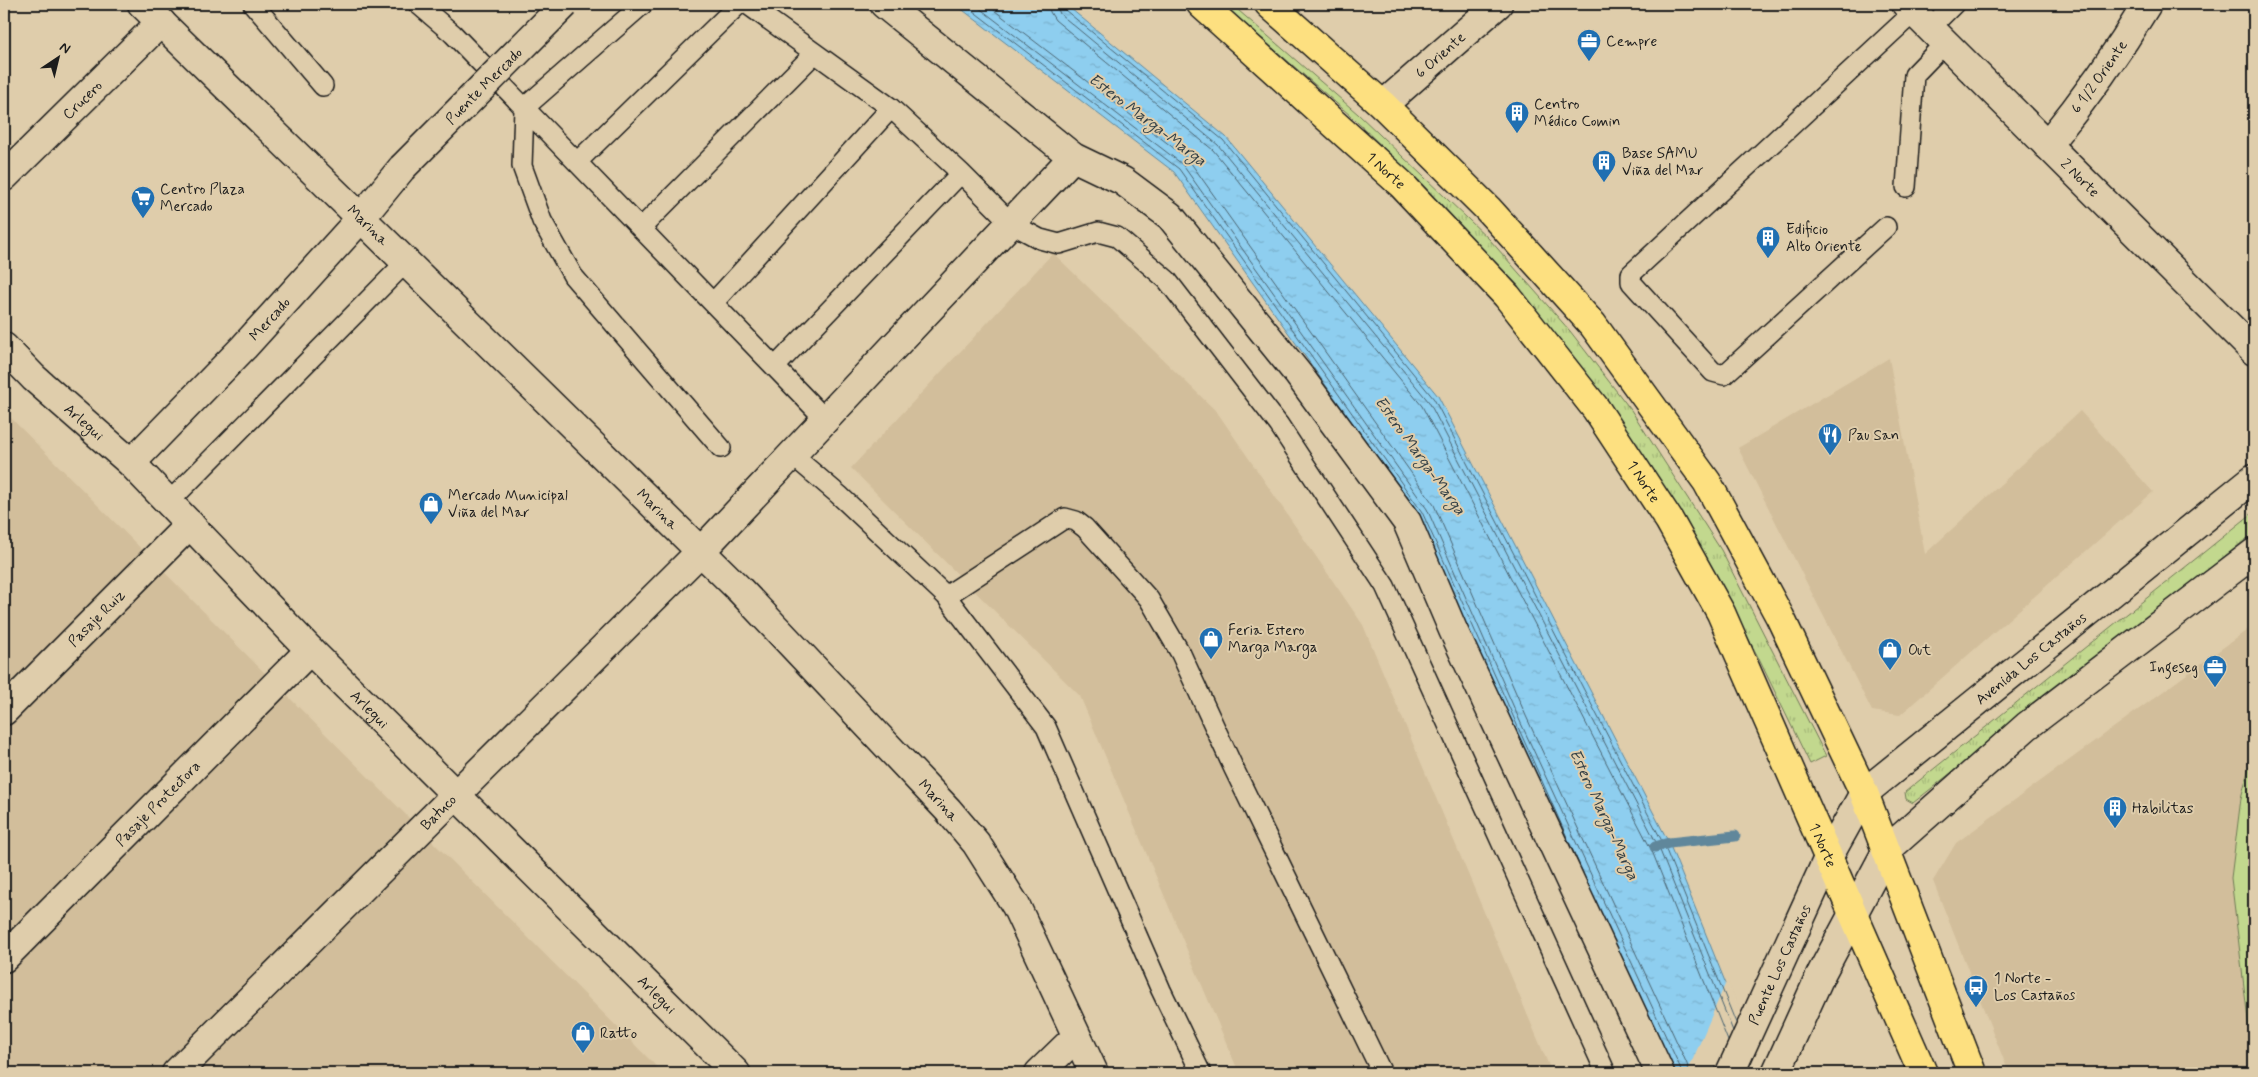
<svg xmlns="http://www.w3.org/2000/svg" width="2258" height="1077" font-family="Mynerve,sans-serif">
  <style>
    .built { fill: #d2be9b }
    .grass { fill: url(#grass-tufts); stroke: #6f7a55 }
    .garden { fill: #c2d88e; stroke: #6f7a55 }
    .water { fill: url(#water-ripples); stroke: #60879b }
    .pier { fill: #dfcdab }
    .lines { fill: none; stroke-linecap: round; stroke-linejoin: round }
    .shore { stroke: #4a6370; stroke-width: 1 }
    .stream { stroke: #60879b; stroke-width: 11 }
    .service-casing { stroke: #1c1c1c; stroke-width: 22 }
    .minor-casing { stroke: #1c1c1c; stroke-width: 31 }
    .tertiary-casing { stroke: #1c1c1c; stroke-width: 31 }
    .secondary-casing { stroke: #1c1c1c; stroke-width: 31 }
    .primary-casing { stroke: #1c1c1c; stroke-width: 31 }
    .service { stroke: #dfcdab; stroke-width: 19 }
    .minor { stroke: #dfcdab; stroke-width: 28 }
    .tertiary { stroke: #dfcdab; stroke-width: 28 }
    .secondary { stroke: #dfcdab; stroke-width: 28 }
    .primary { stroke: #fde080; stroke-width: 28 }
    .secondary-bridge-casing { stroke: #1c1c1c; stroke-width: 31; stroke-linecap: butt }
    .secondary-bridge { stroke: #dfcdab; stroke-width: 28 }
    .labels { text-anchor: middle; stroke-width: 4; stroke-linejoin: round; paint-order: stroke }
    .poi-label { font-size: 15px; fill: #1c1c1c; stroke: #dfcdab; text-anchor: start }
    .street-label { font-size: 15px; fill: #1c1c1c; stroke: #dfcdab }
    .water-label { font-size: 16px; font-style: italic; fill: #334046; stroke: #dfcdab }
  </style>
  <defs>
    <pattern id="grass-tufts" width="24" height="20" patternUnits="userSpaceOnUse" patternTransform="scale(1.25)"><rect width="24" height="20" fill="#c2d88e"/><path d="M3 7l-1-3M5 7V3M7 7l1-3M15 17l-1-3M17 17v-4M19 17l1-3" fill="none" stroke="#a6b97a"/></pattern>
    <pattern id="water-ripples" width="26" height="14" patternUnits="userSpaceOnUse" patternTransform="scale(1.25)"><rect width="26" height="14" fill="#8eceef"/><path d="M2 4q2-2 4 0t4 0M15 11q2-2 4 0t4 0" fill="none" stroke="#7ab0cc"/></pattern>
  </defs>
  <rect width="100%" height="100%" fill="#dfcdab"/>
  <filter id="ink" filterUnits="userSpaceOnUse"><feTurbulence type="fractalNoise" baseFrequency=".02" numOctaves="2"/><feDisplacementMap in="SourceGraphic" scale="10" xChannelSelector="R" yChannelSelector="G"/><feConvolveMatrix kernelMatrix="1 2 1 2 8 2 1 2 1" color-interpolation-filters="sRGB"/></filter>
  <g filter="url(#ink)">
    <!-- built -->
    <path class="built" d="M1053,253L1217,412L1363,625L1552,1073H1239L1080,696L851,468Z
      M1889,358L1925,554L2080,411L2153,492L1900,715L1872,711L1738,448Z
      M4,411L650,1060L663,1073H4Z
      M2254,625V748L2241,798L2231,878L2250,1037H2254V1073H2009L1933,881L1956,843Z"/>
    <!-- grass -->
    <path class="grass" d="M1222,4H1231L1358,114L1490,240L1570,331L1631,410L1721,550L1826,756L1810,764L1757,655L1704,554L1648,465L1407,171L1351,116Z
      M2254,512V533L1913,803L1906,799L1905,792Z"/>
    <!-- garden -->
    <path class="garden" d="M2254,748V1037H2250L2231,878L2241,798Z"/>
    <!-- water -->
    <path class="water" d="M955,4H1065L1226,137L1438,396L1669,843L1762,1073H1671L1509,723L1418,515L1174,172Z"/>
    <!-- pier -->
    <path class="pier" d="M1727,980L1764,1073H1687Z"/>
    <g class="lines">
      <!-- shore -->
      <path class="shore" d="M964,4L1179,169L1422,512L1583,873
        M974,4L1182,164L1427,509L1519,719L1680,1067L1681,1073
        M986,4L1188,159L1434,505L1526,716L1687,1064L1689,1073
        M1049,4L1050,12L1055,20L1213,150L1422,406L1652,851L1728,1041
        M1056,4L1060,14L1218,145L1429,402L1659,848L1733,1031
        M1063,4L1065,10L1223,140L1434,399L1664,845L1736,1023"/>
      <!-- stream -->
      <path class="stream" d="M1655,847L1669,843L1735,836"/>
      <defs>
        <path id="service" d="M253,4L323,86
          M418,4L453,34L826,420
          M643,4L524,108L522,166L542,221L573,276L721,448
          M747,4L891,108L961,173L1012,224L1040,239L1059,244L1098,232L1117,237L1167,280L1279,425L1385,586L1606,1073
          M1930,28L1954,4
          M577,162L739,4
          M1906,187L1914,75L1945,43
          M1886,227L1724,375L1713,372L1631,282V274L1914,12
          M641,228L814,54
          M713,303L891,108
          M775,367L961,173
          M791,454L839,495L946,596L1046,727L1161,990L1201,1073
          M169,502L406,262
          M946,596L1065,518L1076,521L1085,528L1149,599L1181,654L1234,769L1382,1073"/>
        <g id="minor">
          <path d="M884,4L1073,157L1123,181L1170,216L1298,374L1407,522L1453,630L1660,1073"/>
          <path id="s1" d="M1906,4L2254,351"/>
          <path id="s2" d="M1383,105L1498,4"/>
          <path id="s3" d="M2047,145C2084,100 2117,54 2147,4"/>
          <path id="s4" d="M131,463L244,347L361,218"/>
          <path id="s5" d="M4,711L190,524"/>
          <path id="s6" d="M4,958L310,650"/>
          <path id="s7" d="M176,1073L701,551L1073,157"/>
          <path d="M1039,1073L1076,1037"/>
        </g>
        <g id="tertiary">
          <path d="M142,4L361,218"/>
          <path id="s8" d="M4,177L161,22"/>
        </g>
        <g id="secondary">
          <path id="s9" d="M402,168L361,218L739,589L948,810L976,843L1016,906L1094,1073"/>
          <path id="s10" d="M4,347L34,378L131,463L310,650L736,1073"/>
          <path id="s11" d="M1730,1073L1829,856L1864,793L2254,478"/>
          <path d="M1776,1073L1822,972L1887,850L2027,726L2254,553"/>
        </g>
        <g id="primary">
          <path id="s12" d="M1201,4L1401,184L1507,296L1596,409L1669,520L1721,613L1923,1073"/>
          <path d="M1269,4L1383,105L1488,209L1593,325L1707,482L1780,617L1864,793L1972,1073"/>
        </g>
      </defs>
      <!-- service casing -->
      <use href="#service" class="service-casing"/>
      <!-- minor casing -->
      <use href="#minor" class="minor-casing"/>
      <!-- tertiary casing -->
      <use href="#tertiary" class="tertiary-casing"/>
      <!-- secondary casing -->
      <use href="#secondary" class="secondary-casing"/>
      <!-- primary casing -->
      <use href="#primary" class="primary-casing"/>
      <!-- service -->
      <use href="#service" class="service"/>
      <!-- minor -->
      <use href="#minor" class="minor"/>
      <!-- tertiary -->
      <use href="#tertiary" class="tertiary"/>
      <!-- secondary -->
      <use href="#secondary" class="secondary"/>
      <!-- primary -->
      <use href="#primary" class="primary"/>
      <defs>
        <g id="secondary-bridge">
          <path id="s13" d="M402,168L565,4"/>
        </g>
      </defs>
      <!-- secondary-bridge casing -->
      <use href="#secondary-bridge" class="secondary-bridge-casing"/>
      <!-- secondary-bridge -->
      <use href="#secondary-bridge" class="secondary-bridge"/>
    </g>
  </g>
  <!-- icons -->
  <defs>
    <symbol id="office-pin" viewBox="-11 -11 22 30"><path d="M0 17L-7.5 6A9.5 9.5 0 1 1 7.5 6Z" fill="#1f6fb2" stroke="#dfcdab"/><path d="M-6-3h4V-5.5h4V-3h4V5H-6ZM-1-4.5V-3h2v-1.5ZM-6 0V1H6V0Z" fill="#fff"/></symbol>
    <symbol id="building-pin" viewBox="-11 -11 22 30"><path d="M0 17L-7.5 6A9.5 9.5 0 1 1 7.5 6Z" fill="#1f6fb2" stroke="#dfcdab"/><path d="M-4-6H4V6H1V3H-1V6H-4ZM-2.5-4.3h1.7v1.8h-1.7ZM.8-4.3h1.7v1.8H.8ZM-2.5-1h1.7V.8h-1.7ZM.8-1h1.7V.8H.8Z" fill="#fff"/></symbol>
    <symbol id="supermarket-pin" viewBox="-11 -11 22 30"><path d="M0 17L-7.5 6A9.5 9.5 0 1 1 7.5 6Z" fill="#1f6fb2" stroke="#dfcdab"/><path d="M-6-5.5h2.5l.6 2H6L4.5 2H-2.5L-4.4-4H-6ZM-1.5 3.2a1.3 1.3 0 1 0 .1 0ZM3 3.2a1.3 1.3 0 1 0 .1 0Z" fill="#fff"/></symbol>
    <symbol id="restaurant-pin" viewBox="-11 -11 22 30"><path d="M0 17L-7.5 6A9.5 9.5 0 1 1 7.5 6Z" fill="#1f6fb2" stroke="#dfcdab"/><path d="M-5-6h1v4h1v-4h1v4h1v-4h1v5L-1.5 .5V6h-2V.5L-5-1ZM5-6V6H3V1.5H1.5Q1.5-4 5-6Z" fill="#fff"/></symbol>
    <symbol id="shop-pin" viewBox="-11 -11 22 30"><path d="M0 17L-7.5 6A9.5 9.5 0 1 1 7.5 6Z" fill="#1f6fb2" stroke="#dfcdab"/><path d="M-5-2.5h2.3a2.7 3.5 0 0 1 5.4 0H5L5.5 6h-11ZM-1.5-2.5h3a1.5 2.3 0 0 0-3 0Z" fill="#fff"/></symbol>
    <symbol id="bus-pin" viewBox="-11 -11 22 30"><path d="M0 17L-7.5 6A9.5 9.5 0 1 1 7.5 6Z" fill="#1f6fb2" stroke="#dfcdab"/><path d="M-5-6H5V4H4V6H2V4H-2V6H-4V4H-5ZM-3.5-4V0h7V-4ZM-3.5 1.2v1.5H-2V1.2ZM2 1.2v1.5H3.5V1.2Z" fill="#fff"/></symbol>
  </defs>
  <g fill-rule="evenodd">
    <use href="#office-pin" x="1575" y="27" width="28" height="38"/>
    <use href="#building-pin" x="1503" y="99" width="28" height="38"/>
    <use href="#building-pin" x="1590" y="148" width="28" height="38"/>
    <use href="#supermarket-pin" x="129" y="184" width="28" height="38"/>
    <use href="#building-pin" x="1754" y="224" width="28" height="38"/>
    <use href="#restaurant-pin" x="1816" y="421" width="28" height="38"/>
    <use href="#shop-pin" x="417" y="490" width="28" height="38"/>
    <use href="#shop-pin" x="1197" y="625" width="28" height="38"/>
    <use href="#shop-pin" x="1876" y="636" width="28" height="38"/>
    <use href="#office-pin" x="2201" y="653" width="28" height="38"/>
    <use href="#building-pin" x="2101" y="794" width="28" height="38"/>
    <use href="#bus-pin" x="1962" y="973" width="28" height="38"/>
    <use href="#shop-pin" x="569" y="1019" width="28" height="38"/>
  </g>
  <g class="labels">
    <!-- poi labels -->
    <g class="poi-label">
      <text x="1606" y="46">Cempre</text>
      <text x="1534" y="109">Centro<tspan x="1534" dy="17">Médico Comin</tspan></text>
      <text x="1622" y="158">Base SAMU<tspan x="1622" dy="17">Viña del Mar</tspan></text>
      <text x="160" y="194">Centro Plaza<tspan x="160" dy="17">Mercado</tspan></text>
      <text x="1786" y="234">Edificio<tspan x="1786" dy="17">Alto Oriente</tspan></text>
      <text x="1848" y="440">Pau San</text>
      <text x="448" y="500">Mercado Municipal<tspan x="448" dy="17">Viña del Mar</tspan></text>
      <text x="1228" y="635">Feria Estero<tspan x="1228" dy="17">Marga Marga</tspan></text>
      <text x="1908" y="655">Out</text>
      <text x="2198" y="672" text-anchor="end">Ingeseg</text>
      <text x="2132" y="813">Habilitas</text>
      <text x="1994" y="983">1 Norte -<tspan x="1994" dy="17">Los Castaños</tspan></text>
      <text x="600" y="1038">Ratto</text>
    </g>
    <!-- street labels -->
    <g class="street-label">
      <text dy="5" stroke="none"><textPath href="#s2" startOffset="76">6 Oriente</textPath></text>
      <text dy="5" stroke="none"><textPath href="#s3" startOffset="86">6 1/2 Oriente</textPath></text>
      <text dy="5" stroke="none"><textPath href="#s13" startOffset="116">Puente Mercado</textPath></text>
      <text dy="5" stroke="none"><textPath href="#s8" startOffset="110">Crucero</textPath></text>
      <text dy="5" stroke="none"><textPath href="#s12" startOffset="249">1 Norte</textPath></text>
      <text dy="5" stroke="none"><textPath href="#s1" startOffset="246">2 Norte</textPath></text>
      <text transform="translate(368 225) rotate(44)" y="5">Marina</text>
      <text dy="5" stroke="none"><textPath href="#s4" startOffset="200">Mercado</textPath></text>
      <text dy="5" stroke="none"><textPath href="#s10" startOffset="110">Arlegui</textPath></text>
      <text dy="5" stroke="none"><textPath href="#s12" startOffset="654">1 Norte</textPath></text>
      <text dy="5" stroke="none"><textPath href="#s9" startOffset="480">Marina</textPath></text>
      <text dy="5" stroke="none"><textPath href="#s5" startOffset="131">Pasaje Ruiz</textPath></text>
      <text dy="5" stroke="none"><textPath href="#s11" startOffset="525">Avenida Los Castaños</textPath></text>
      <text dy="5" stroke="none"><textPath href="#s10" startOffset="515">Arlegui</textPath></text>
      <text dy="5" stroke="none"><textPath href="#s9" startOffset="885">Marina</textPath></text>
      <text dy="5" stroke="none"><textPath href="#s6" startOffset="218">Pasaje Protectora</textPath></text>
      <text dy="5" stroke="none"><textPath href="#s7" startOffset="370">Batuco</textPath></text>
      <text dy="5" stroke="none"><textPath href="#s12" startOffset="1060">1 Norte</textPath></text>
      <text dy="5" stroke="none"><textPath href="#s11" startOffset="119">Puente Los Castaños</textPath></text>
      <text dy="5" stroke="none"><textPath href="#s10" startOffset="920">Arlegui</textPath></text>
    </g>
    <!-- water labels -->
    <g class="water-label">
      <text transform="translate(1148 119) rotate(37)" y="6">Estero Marga-Marga</text>
      <text transform="translate(1421 455) rotate(54)" y="6">Estero Marga-Marga</text>
      <text transform="translate(1605 814) rotate(65)" y="6">Estero Marga-Marga</text>
    </g>
  </g>
  <!-- margin -->
  <rect width="2258" height="1077" fill="none" stroke="#dfcdab" stroke-width="20"/>
  <rect x="10" y="10" width="2238" height="1057" fill="none" stroke="#1c1c1c" stroke-width="2" filter="url(#ink)"/>
  <!-- north arrow -->
  <g transform="translate(58 58) rotate(35)" stroke="#dfcdab" stroke-width="4" paint-order="stroke">
  <path d="M0-4L9 19L0 12L-9 19Z" fill="#1c1c1c"/>
  <text y="-8" font-size="14" font-weight="bold" text-anchor="middle" fill="#1c1c1c">N</text>
  </g>
</svg>
